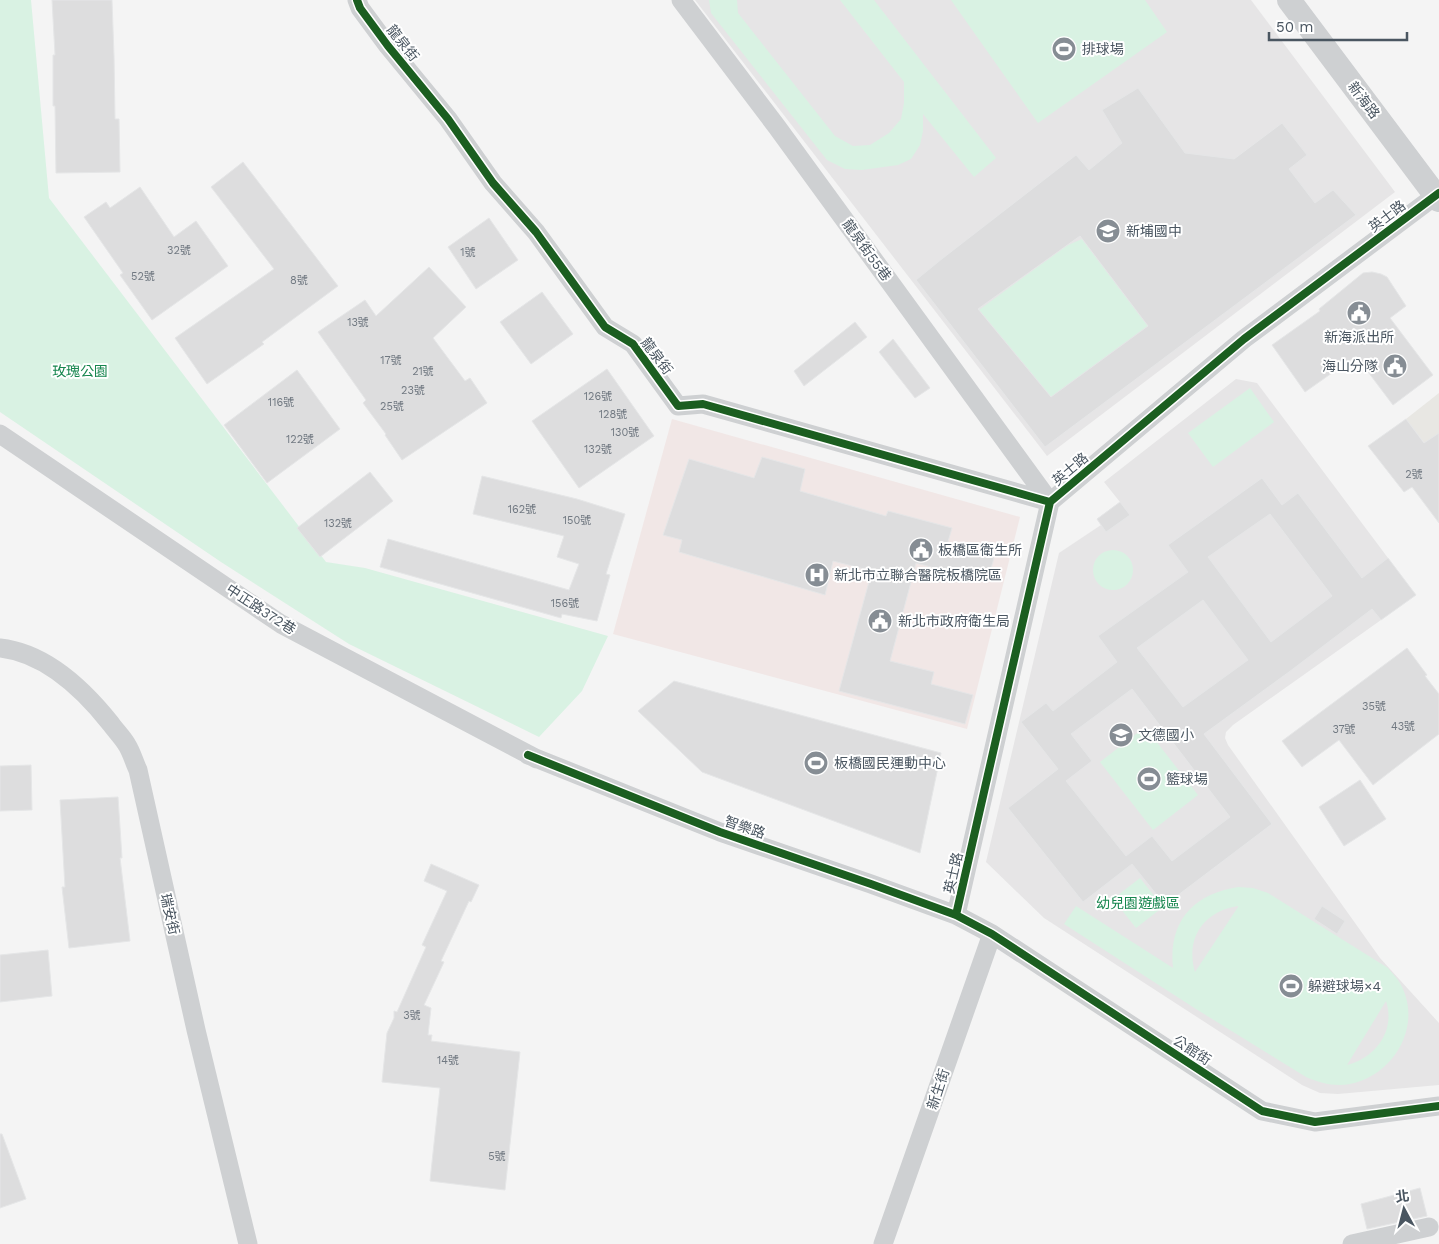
<svg xmlns="http://www.w3.org/2000/svg" width="1439" height="1244" font-family="'Work Sans','Noto Sans TC',sans-serif">
  <style>
    .commercial { fill: #e8e7e3 }
    .education { fill: #e6e5e6 }
    .medical { fill: #f1e7e6 }
    .green { fill: #d9f2e3; fill-rule: evenodd }
    .building { fill: #ddddde; stroke: #e5e6e7; fill-rule: evenodd }
    .lines { fill: none; stroke-linecap: round; stroke-linejoin: round }
    .minor { stroke: #ced0d2; stroke-width: 19 }
    .tertiary { stroke: #ced0d2; stroke-width: 24 }
    .cycleway-casing { stroke: #fff; stroke-width: 11 }
    .cycleway { stroke: #1b5e20; stroke-width: 8 }
    .labels { text-anchor: middle; stroke-width: 4; stroke-linejoin: round; paint-order: stroke }
    .number-label { font-size: 11px; fill: #707881 }
    .street-label { font-size: 14px; fill: #4a5661; stroke: #fff }
    .poi-label { font-size: 14px; fill: #4a5661; stroke: #fff; text-anchor: start }
    .park-label { font-size: 14px; fill: #17864f; stroke: #fff }
  </style>
  <rect width="100%" height="100%" fill="#f4f4f4"/>
  <!-- commercial -->
  <path class="commercial" d="M1439,393V462L1406,419Z"/>
  <!-- education -->
  <path class="education" d="M695,0H1251L1395,192L1047,456Z
    M1236,379L1257,383L1388,558L1362,594L1381,620L1233,725L1226,732L1225,738L1228,745L1380,958L1439,1023V1085L1338,1094L1320,1093L1302,1085L1044,918L986,862L1059,553L1101,525L1097,519L1120,502L1104,482Z"/>
  <!-- medical -->
  <path class="medical" d="M672,419L1020,517L967,729L613,634Z"/>
  <!-- green -->
  <path class="green" d="M0,0H31L49,198L326,562L365,568L608,636L582,691L539,737L349,644L221,562L0,412Z
    M709,0H737L738,13L835,136L853,146L870,145L889,133L901,119L904,103V82L840,0H874L996,158L974,177L923,114V131L920,145L911,159L898,165L862,170L845,169L827,160L711,13Z
    M951,0H1145L1167,32L1038,123Z
    M1082,239L1148,326L1051,397L979,310L1066,246Z
    M1250,388L1274,422L1213,467L1188,433Z
    M1093 570a20 20 0 1 1 40 0a20 20 0 1 1-40 0Z
    M1145,727L1198,795L1153,830L1100,762Z
    M1140,878L1163,907L1136,928L1113,899Z
    M1238,887L1253,888L1268,893L1388,968C1391,972 1395,976 1398,980C1425,1021 1396,1075 1350,1084C1335,1087 1320,1083 1306,1077L1196,1009L1064,924L1076,906L1173,968C1168,922 1193,894 1238,887ZM1238,906V907L1195,972C1185,938 1204,911 1238,906ZM1386,1001C1396,1031 1375,1058 1347,1065Z"/>
  <!-- building -->
  <path class="building" d="M52,0H112L114,56L115,119H119L120,172L56,173L55,106H53V55H55Z
    M1138,88L1185,153L1234,159L1282,123L1307,155L1289,169L1315,203L1333,190L1356,215L1045,447L916,280L943,258L1076,155L1089,170L1122,143L1102,110ZM1080,236L1148,326L1051,397L978,309Z
    M243,162L338,286L262,342L264,344L207,384L175,338L274,269L211,187Z
    M140,187L174,237L196,221L228,266L152,320L120,275L123,273L84,217L106,202L110,208Z
    M489,218L518,260L476,289L448,247Z
    M429,267L466,307L433,338L465,381L470,378L487,403L402,460L385,435L386,434L363,403L366,400L318,332L365,300L376,316Z
    M1372,272L1381,274L1387,277L1406,306L1390,318L1433,375L1393,405L1356,356L1305,392L1272,345L1320,311L1319,309L1363,273Z
    M542,292L573,334L531,364L500,322Z
    M855,322L867,337L804,386L794,371Z
    M893,339L930,388L915,398L879,352Z
    M607,369L654,436L579,488L532,421Z
    M297,370L340,429L267,483L224,425Z
    M1406,419L1424,443L1439,433V523L1412,487L1404,492L1368,446Z
    M762,457L805,469L800,491L886,516L888,511L952,528L947,545L994,558L987,582L916,563L890,661L934,672L931,684L973,695L965,724L839,691L872,571L833,561L825,595L679,552L682,540L663,535L689,459L754,478Z
    M370,472L393,501L320,557L297,528Z
    M482,476L577,499L625,514L606,574L610,575L597,621L562,614L561,618L380,567L388,539L569,590L579,564L557,557L564,536L473,514Z
    M1262,478L1282,505L1298,493L1362,578L1388,558L1416,595L1381,620L1372,609L1289,672L1204,734L1272,824L1165,905L1132,864L1083,902L1008,808L1058,769L1021,722L1046,703L1053,711L1117,662L1098,636L1188,572L1168,545ZM1270,514L1332,596L1271,642L1208,557ZM1203,600L1248,660L1183,707L1137,648ZM1132,689L1230,817L1172,861L1152,836L1126,856L1066,781L1092,761L1071,734Z
    M1120,502L1130,515L1106,532L1097,519Z
    M1407,648L1427,675L1425,676L1439,694V734L1373,785L1339,740L1302,767L1282,741Z
    M674,681L941,753L920,853L702,772L638,711Z
    M31,765L32,810L0,811V766Z
    M1360,780L1386,819L1344,846L1319,807Z
    M118,797L122,858H120L130,941L69,948L62,887H65L60,800Z
    M431,864L479,885L471,902L469,901L441,961L444,962L424,1005L431,1008L428,1035H432L431,1041L520,1052L505,1190L430,1181L440,1088L382,1082L387,1033L394,1018V1011L397,1012L426,947L422,945L447,891L424,881Z
    M1322,906L1345,921L1337,934L1314,919Z
    M48,950L52,996L0,1002V955Z
    M0,1134H2L26,1199L0,1208Z
    M1420,1188L1427,1216L1367,1229L1361,1204Z"/>
  <g class="lines">
    <!-- minor -->
    <path class="minor" d="M357,0L360,8L388,46L448,119L493,183L536,232L605,327L633,344L678,406L703,404L1050,502
      M681,0L777,127L1050,502
      M0,434L281,624L537,759
      M0,648C46,653 84,690 111,724C116,731 123,738 127,745C132,753 134,762 138,770L196,1030L248,1244
      M528,755L720,832L871,884L956,915L992,934L1262,1111L1315,1122L1439,1106
      M956,915L1050,502L1244,339L1439,193
      M883,1244C920,1141 955,1037 992,934
      M1352,1244L1429,1227"/>
    <!-- tertiary -->
    <path class="tertiary" d="M1289,0L1439,200"/>
    <defs>
      <path id="cycleway" d="M357,0L360,8L388,46L448,119L493,183L536,232L605,327L633,344L678,406L703,404L1050,502
        M528,755L720,832L871,884L956,915L992,934L1262,1111L1315,1122L1439,1106
        M956,915L1050,502L1244,339L1439,193"/>
    </defs>
    <!-- cycleway casing -->
    <use href="#cycleway" class="cycleway-casing"/>
    <!-- cycleway -->
    <use href="#cycleway" class="cycleway"/>
  </g>
  <!-- icons -->
  <defs>
    <symbol id="stadium-disc" viewBox="-11 -11 22 22"><circle r="9.5" fill="#868d94" stroke="#fff"/><path d="M0-5a6.5 5 0 1 0 0 10a6.5 5 0 1 0 0-10ZM-3.5-1.8h7v3.6h-7Z" fill="#fff"/></symbol>
    <symbol id="school-disc" viewBox="-11 -11 22 22"><circle r="9.5" fill="#868d94" stroke="#fff"/><path d="M0-5L7-2L0 1L-7-2ZM-4 1L0 2.5L4 1V4Q0 6-4 4Z" fill="#fff"/></symbol>
    <symbol id="civic-disc" viewBox="-11 -11 22 22"><circle r="9.5" fill="#868d94" stroke="#fff"/><path d="M-.6-6.5H3V-4.5H.6V-3L4-1V1h2V6H-6V1h2V-1L-.6-3ZM-1.2 2.5V6h2.4V2.5Z" fill="#fff"/></symbol>
    <symbol id="hospital-disc" viewBox="-11 -11 22 22"><circle r="9.5" fill="#868d94" stroke="#fff"/><path d="M-5-5h3v3.5h4V-5h3V5h-3V1.5h-4V5h-3Z" fill="#fff"/></symbol>
  </defs>
  <g fill-rule="evenodd">
    <use href="#stadium-disc" x="1050" y="35" width="28" height="28"/>
    <use href="#school-disc" x="1094" y="217" width="28" height="28"/>
    <use href="#civic-disc" x="1345" y="299" width="28" height="28"/>
    <use href="#civic-disc" x="1381" y="352" width="28" height="28"/>
    <use href="#civic-disc" x="907" y="536" width="28" height="28"/>
    <use href="#hospital-disc" x="803" y="561" width="28" height="28"/>
    <use href="#civic-disc" x="866" y="607" width="28" height="28"/>
    <use href="#school-disc" x="1107" y="721" width="28" height="28"/>
    <use href="#stadium-disc" x="802" y="749" width="28" height="28"/>
    <use href="#stadium-disc" x="1135" y="765" width="28" height="28"/>
    <use href="#stadium-disc" x="1277" y="972" width="28" height="28"/>
  </g>
  <g class="labels">
    <!-- number labels -->
    <g class="number-label">
      <text x="179" y="254">32號</text>
      <text x="468" y="256">1號</text>
      <text x="143" y="280">52號</text>
      <text x="299" y="284">8號</text>
      <text x="358" y="326">13號</text>
      <text x="391" y="364">17號</text>
      <text x="423" y="375">21號</text>
      <text x="413" y="394">23號</text>
      <text x="598" y="400">126號</text>
      <text x="281" y="406">116號</text>
      <text x="392" y="410">25號</text>
      <text x="613" y="418">128號</text>
      <text x="625" y="436">130號</text>
      <text x="300" y="443">122號</text>
      <text x="598" y="453">132號</text>
      <text x="1414" y="478">2號</text>
      <text x="522" y="513">162號</text>
      <text x="577" y="524">150號</text>
      <text x="338" y="527">132號</text>
      <text x="565" y="607">156號</text>
      <text x="1374" y="710">35號</text>
      <text x="1403" y="730">43號</text>
      <text x="1344" y="733">37號</text>
      <text x="412" y="1019">3號</text>
      <text x="448" y="1064">14號</text>
      <text x="497" y="1160">5號</text>
    </g>
    <!-- street labels -->
    <g class="street-label">
      <text transform="translate(403 43) rotate(51)" y="5">龍泉街</text>
      <text transform="translate(1364 100) rotate(53)" y="5">新海路</text>
      <text transform="translate(1387 216) rotate(-37)" y="5">英士路</text>
      <text transform="translate(867 250) rotate(54)" y="5">龍泉街55巷</text>
      <text transform="translate(657 356) rotate(53)" y="5">龍泉街</text>
      <text transform="translate(1070 469) rotate(-40)" y="5">英士路</text>
      <text transform="translate(261 609) rotate(33)" y="5">中正路372巷</text>
      <text transform="translate(745 827) rotate(19)" y="5">智樂路</text>
      <text transform="translate(953 873) rotate(-77)" y="5">英士路</text>
      <text transform="translate(170 914) rotate(77)" y="5">瑞安街</text>
      <text transform="translate(1192 1050) rotate(33)" y="5">公館街</text>
      <text transform="translate(938 1089) rotate(-72)" y="5">新生街</text>
    </g>
    <!-- poi labels -->
    <g class="poi-label">
      <text x="1082" y="54">排球場</text>
      <text x="1126" y="236">新埔國中</text>
      <text x="1359" y="342" text-anchor="middle">新海派出所</text>
      <text x="1378" y="371" text-anchor="end">海山分隊</text>
      <text x="938" y="555">板橋區衛生所</text>
      <text x="834" y="580">新北市立聯合醫院板橋院區</text>
      <text x="898" y="626">新北市政府衛生局</text>
      <text x="1138" y="740">文德國小</text>
      <text x="834" y="768">板橋國民運動中心</text>
      <text x="1166" y="784">籃球場</text>
      <text x="1308" y="991">躲避球場×4</text>
    </g>
    <!-- park labels -->
    <g class="park-label">
      <text x="80" y="376">玫瑰公園</text>
      <text x="1138" y="908">幼兒園遊戲區</text>
    </g>
  </g>
  <!-- north arrow -->
  <g transform="translate(1404 1209) rotate(353)" stroke="#ffffff" stroke-width="4" paint-order="stroke">
  <path d="M0-4L9 19L0 12L-9 19Z" fill="#4a5661"/>
  <text y="-8" font-size="14" font-weight="bold" text-anchor="middle" fill="#4a5661">北</text>
  </g>
  <!-- scale -->
  <path d="M1269 32v8h138v-8" fill="none" stroke="#4a5661" stroke-width="2.5"/>
  <text x="1276" y="32" font-size="15" fill="#4a5661" stroke="#ffffff" stroke-width="4" paint-order="stroke">50 m</text>
</svg>
